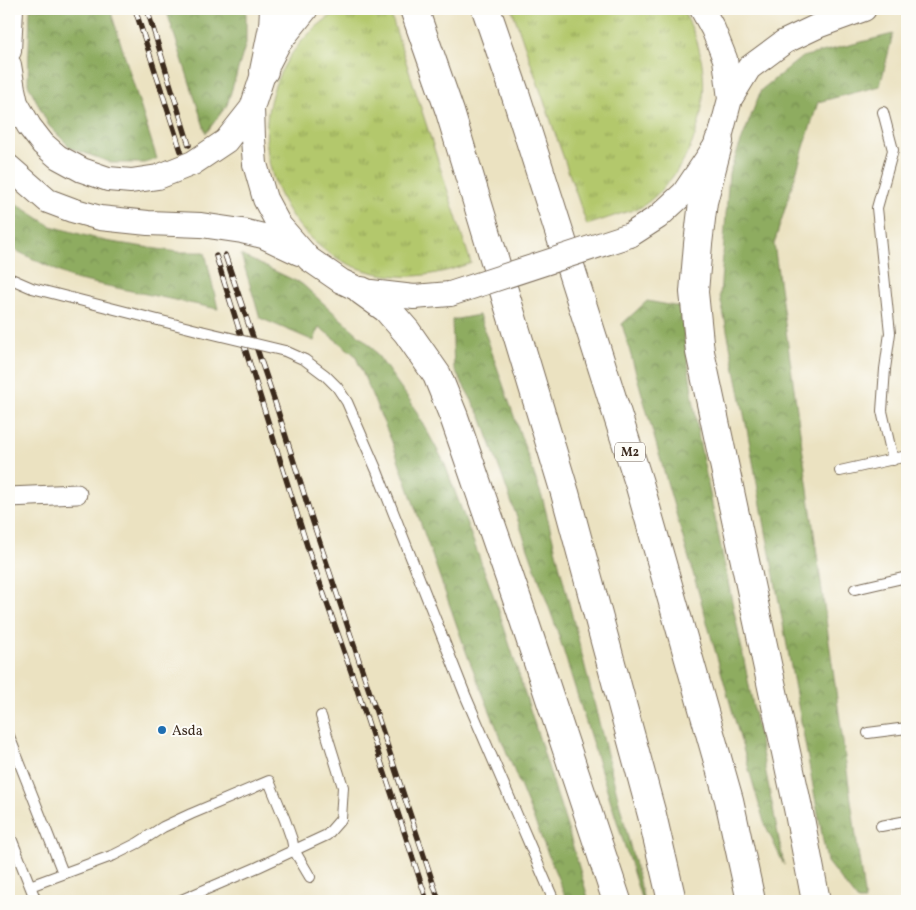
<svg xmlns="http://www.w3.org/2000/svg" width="916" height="910" font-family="Vollkorn,serif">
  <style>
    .grass { fill: url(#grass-tufts); stroke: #777945 }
    .forest { fill: url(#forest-crowns); stroke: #646b3f }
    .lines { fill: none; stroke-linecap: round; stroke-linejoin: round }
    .service-casing { stroke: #796a57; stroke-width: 12 }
    .minor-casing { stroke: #796a57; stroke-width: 21 }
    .tertiary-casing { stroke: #796a57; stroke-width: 26 }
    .motorway-casing { stroke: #796a57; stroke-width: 30 }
    .service { stroke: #fff; stroke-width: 10 }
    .minor { stroke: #fff; stroke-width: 19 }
    .tertiary { stroke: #fff; stroke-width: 24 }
    .motorway { stroke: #fff; stroke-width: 28 }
    .rail-casing { stroke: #3b2a1e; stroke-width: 5.5 }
    .rail { stroke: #fdfcf7; stroke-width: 4; stroke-dasharray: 11; stroke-linecap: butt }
    .service-bridge-casing { stroke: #796a57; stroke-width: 12; stroke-linecap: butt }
    .tertiary-bridge-casing { stroke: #796a57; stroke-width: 26; stroke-linecap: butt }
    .service-bridge { stroke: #fff; stroke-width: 10 }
    .tertiary-bridge { stroke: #fff; stroke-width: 24 }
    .poi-dot { fill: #1f6fb2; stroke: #fdfcf7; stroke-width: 2 }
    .labels { text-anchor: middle; stroke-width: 4; stroke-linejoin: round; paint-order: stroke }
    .shield { fill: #fdfcf7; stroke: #75695f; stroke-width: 1 }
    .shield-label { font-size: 12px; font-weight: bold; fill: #3b2a1e }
    .poi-label { font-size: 14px; fill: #3b2a1e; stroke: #fdfcf7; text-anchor: start }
  </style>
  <defs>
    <pattern id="grass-tufts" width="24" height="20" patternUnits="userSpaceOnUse" patternTransform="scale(1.25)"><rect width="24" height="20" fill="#b3c86c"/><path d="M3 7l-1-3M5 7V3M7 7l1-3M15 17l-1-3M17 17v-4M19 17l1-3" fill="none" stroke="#93a358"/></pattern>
    <pattern id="forest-crowns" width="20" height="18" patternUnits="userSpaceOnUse" patternTransform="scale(1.25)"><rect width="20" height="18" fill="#8eac60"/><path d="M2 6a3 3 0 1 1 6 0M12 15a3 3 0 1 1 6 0" fill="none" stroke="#758c4f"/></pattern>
  </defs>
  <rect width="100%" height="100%" fill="#fdfcf7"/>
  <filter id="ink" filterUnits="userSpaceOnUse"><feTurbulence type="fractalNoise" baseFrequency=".02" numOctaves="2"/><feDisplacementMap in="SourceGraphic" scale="10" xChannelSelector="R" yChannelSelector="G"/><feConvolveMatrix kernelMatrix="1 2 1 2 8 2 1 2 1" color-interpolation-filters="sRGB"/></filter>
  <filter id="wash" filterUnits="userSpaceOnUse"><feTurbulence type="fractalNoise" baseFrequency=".0096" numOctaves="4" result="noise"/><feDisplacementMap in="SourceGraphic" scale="20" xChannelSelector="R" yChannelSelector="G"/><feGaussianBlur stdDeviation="1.12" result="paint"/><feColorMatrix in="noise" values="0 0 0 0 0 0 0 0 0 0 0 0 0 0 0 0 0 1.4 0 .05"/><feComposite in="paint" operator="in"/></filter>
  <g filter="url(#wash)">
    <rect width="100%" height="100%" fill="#ebe2c1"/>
    <!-- grass -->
    <path class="grass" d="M344,9H389L471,263C443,273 417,279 386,275C276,259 228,123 302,41C314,28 328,16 344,9Z
      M512,9H682L683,11C690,23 696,36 699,49C710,91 701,137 676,172C667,185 654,199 641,207C636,210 628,211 623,213C611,217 599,221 587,225Z"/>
    <!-- forest -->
    <path class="forest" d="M30,9H110L157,159L145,163H112L71,148L49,126L28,84Z
      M166,9H246V43L227,105L206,133Z
      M893,34L880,86L818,102L774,244L865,901H858L827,862L747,429L720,296L729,173L761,90L802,57Z
      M9,199L51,226L105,241L177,252H205L218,309L74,279L15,250L9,244Z
      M241,255L302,284L371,346L411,402L444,462L498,608L569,833L589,901H567L468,657L392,442L355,355L319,327L314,341L260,318Z
      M647,301L680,307L699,440L744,660L784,865L764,822L622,324Z
      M479,315L543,500L644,901H642L556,627L481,417L454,368L452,320Z"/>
  </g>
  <g filter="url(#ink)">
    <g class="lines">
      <defs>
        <path id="service" d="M883,112L893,150L877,208L890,333L885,369L882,411L893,460
          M9,278L32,288L201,331
          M285,351L305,360L325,375L337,387L347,402L377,471L466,697L554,901
          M840,471L907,456
          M855,589L907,577
          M868,733L907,728
          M9,736L63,873
          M881,826L907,821
          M9,833L36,901
          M30,886L114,855L138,843L163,827L191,814L269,781L285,820L292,840L294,850L310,877
          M179,901L258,867L327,835L341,819L343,787L321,716"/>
        <path id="minor" d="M9,497L77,494"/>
        <path id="tertiary" d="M306,9L278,44L264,71L252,108L253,139L255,164L265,199L279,225L309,259L341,281L362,291L414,297L450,294
          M9,51L11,9
          M9,65L13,89L16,103L29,126L43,144L58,157L82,170L108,179L131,181L158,177L193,163L226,141L252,108
          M730,99L749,68L784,42L820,25L864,9
          M9,167L48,201L72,210L100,218L148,223L201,225L242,231L263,236L299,253
          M630,235L658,217L684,193L719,141L730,99L725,59L713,29L702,9"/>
        <path id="motorway" d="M414,9L450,112L565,493L652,815L672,901
          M486,9L516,96L639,483L729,800L751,901
          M264,71L273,27L274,9
          M719,141L703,202L698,244L694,292L700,352L798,808L816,901
          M362,291L387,309L407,332L437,375L454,417L519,605L617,901"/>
      </defs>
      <!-- service casing -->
      <use href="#service" class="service-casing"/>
      <!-- minor casing -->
      <use href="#minor" class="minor-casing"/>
      <!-- tertiary casing -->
      <use href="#tertiary" class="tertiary-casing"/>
      <!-- motorway casing -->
      <use href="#motorway" class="motorway-casing"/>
      <!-- service -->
      <use href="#service" class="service"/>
      <!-- minor -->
      <use href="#minor" class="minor"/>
      <!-- tertiary -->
      <use href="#tertiary" class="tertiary"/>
      <!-- motorway -->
      <use href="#motorway" class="motorway"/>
      <defs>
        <path id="rail" d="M135,9L181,151
          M147,9L189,145
          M225,255L274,399L311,516L439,901
          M216,256L309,552L353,677L427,901"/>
      </defs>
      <!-- rail casing -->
      <use href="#rail" class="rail-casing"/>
      <!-- rail -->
      <use href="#rail" class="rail"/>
      <defs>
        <path id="service-bridge" d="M201,331L285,351"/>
        <path id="tertiary-bridge" d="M450,294L630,235"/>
      </defs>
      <!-- service-bridge casing -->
      <use href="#service-bridge" class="service-bridge-casing"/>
      <!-- tertiary-bridge casing -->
      <use href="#tertiary-bridge" class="tertiary-bridge-casing"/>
      <!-- service-bridge -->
      <use href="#service-bridge" class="service-bridge"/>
      <!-- tertiary-bridge -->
      <use href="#tertiary-bridge" class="tertiary-bridge"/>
    </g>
  </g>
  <!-- markers -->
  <circle class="poi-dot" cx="162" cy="730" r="5"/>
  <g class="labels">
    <!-- shield labels -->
    <rect class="shield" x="615" y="442.5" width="30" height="19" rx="4"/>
    <g class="shield-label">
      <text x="630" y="456">M2</text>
    </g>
    <!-- poi labels -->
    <g class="poi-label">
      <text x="172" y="735">Asda</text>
    </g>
  </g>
  <!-- margin -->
  <rect width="916" height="910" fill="none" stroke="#fdfcf7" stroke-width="30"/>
</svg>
